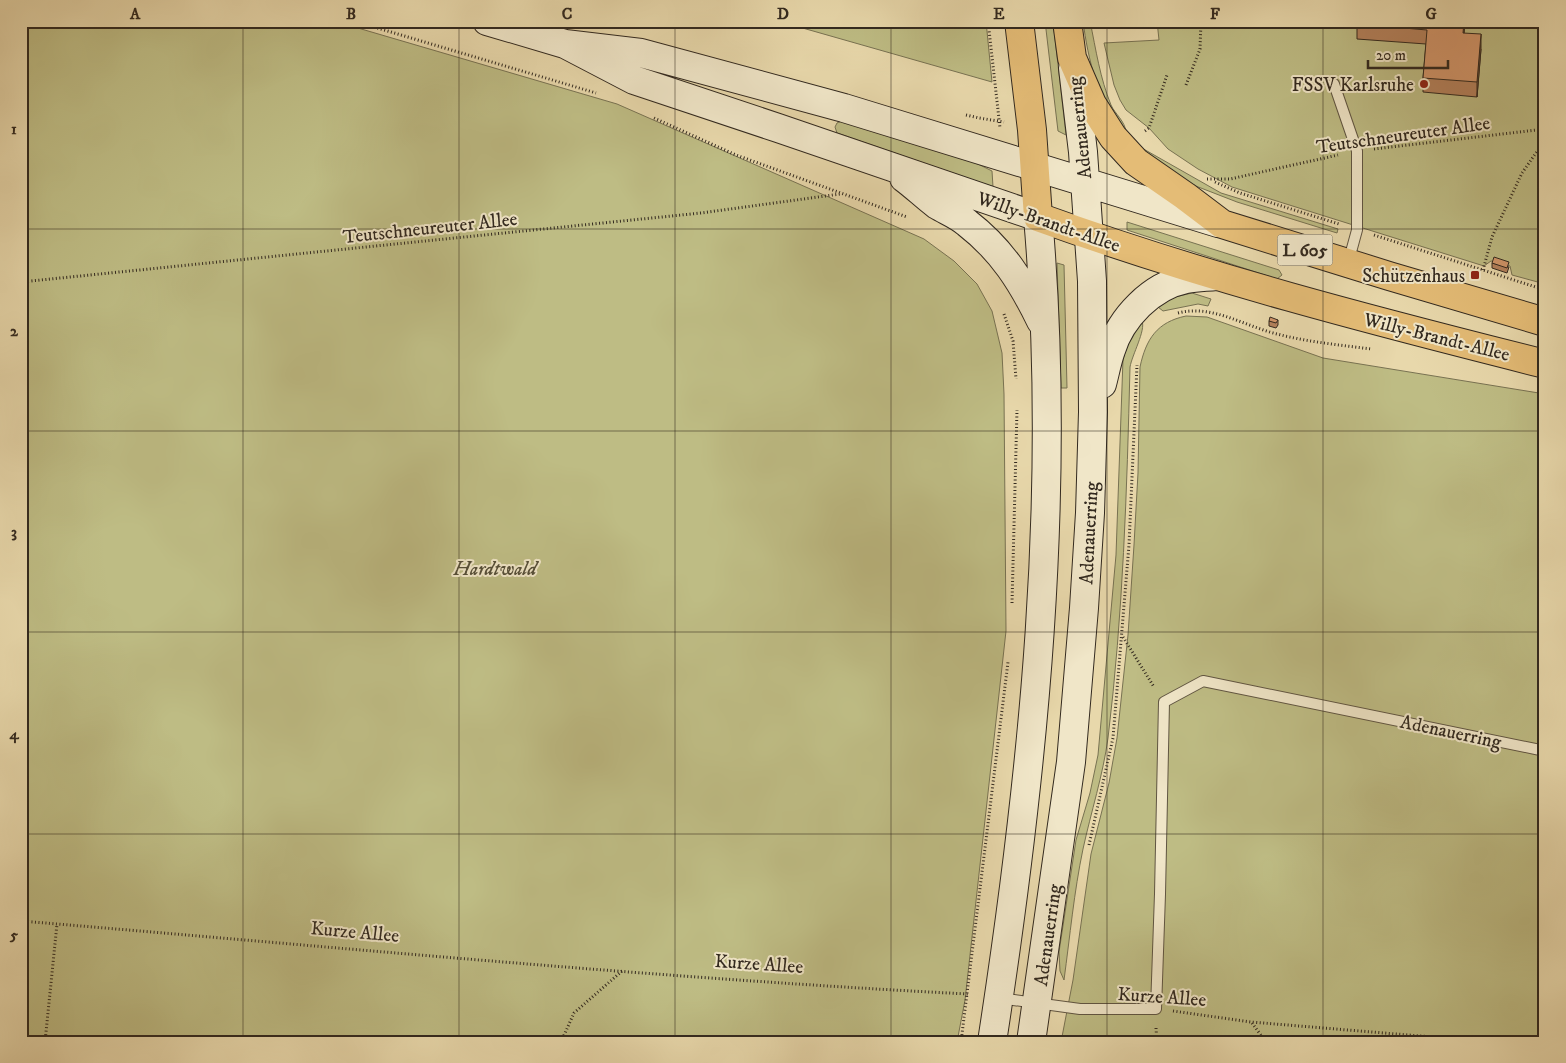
<svg xmlns="http://www.w3.org/2000/svg" width="1566" height="1063" font-family="'IM FELL DW Pica',serif">
  <style>
    .green { fill: #bebc84; stroke: #787252 }
    .lines { fill: none; stroke-linecap: round; stroke-linejoin: round }
    .service-casing { stroke: #605542; stroke-width: 12 }
    .secondary-casing { stroke: #32291f; stroke-width: 30 }
    .primary-casing { stroke: #32291f; stroke-width: 30 }
    .path { stroke: #32291f; stroke-width: 3; stroke-dasharray: 1 2.5; stroke-linecap: butt }
    .service { stroke: #f0e6c8; stroke-width: 10 }
    .secondary { stroke: #f0e6c8; stroke-width: 28 }
    .primary { stroke: #e4bc76; stroke-width: 28 }
    .wall { fill: #b5825d; stroke: #32291f }
    .shaded-wall { fill: #946a4c; stroke: #32291f }
    .building { fill: #d3976c; stroke: #32291f }
    .grid { fill: none; stroke: #32291f; stroke-width: 1; stroke-opacity: 0.55 }
    .poi-dot { fill: #8f2418; stroke: #f0e6c8; stroke-width: 2 }
    .labels { text-anchor: middle; stroke-width: 4; stroke-linejoin: round; paint-order: stroke }
    .shield { fill: #f0e6c8; stroke: #6b6252; stroke-width: 1 }
    .shield-label { font-size: 18px; font-weight: bold; fill: #32291f }
    .poi-label { font-size: 19px; fill: #32291f; stroke: #f0e6c8; text-anchor: end }
    .street-label { font-size: 19px; fill: #32291f; stroke: #f0e6c8 }
    .park-label { font-size: 19px; font-style: italic; fill: #554e38; stroke: #f0e6c8 }
    .neatline { fill: none; stroke: #32291f; stroke-width: 2 }
    .grid-label { font-size: 16px; text-anchor: middle; font-weight: bold; fill: #32291f }
  </style>
  <rect width="100%" height="100%" fill="#e8d8ab"/>
  <filter id="stains"><feTurbulence type="fractalNoise" baseFrequency=".004" numOctaves="4"/><feColorMatrix values="0 0 0 0 .2 0 0 0 0 .09 0 0 0 0 .02 0 0 0 .5 -.17"/></filter>
  <radialGradient id="worn" r=".72"><stop offset=".6" stop-color="#630" stop-opacity="0"/><stop offset="1" stop-color="#630" stop-opacity=".3"/></radialGradient>
  <!-- green -->
  <path class="green" d="M21,21H334L617,104L924,239L954,261L977,284L992,311L1002,353L1004,394L1006,631L965,1000L957,1042H21Z
    M778,21H986L992,82Z
    M1045,21H1053L1066,135L1058,131Z
    M1083,21H1090C1096,50 1100,78 1111,105C1115,114 1125,121 1126,132C1098,104 1088,59 1083,21Z
    M1157,21H1545V284L1512,275L1510,266L1491,261L1484,266L1232,187L1198,169L1168,149L1149,128L1126,110L1120,100L1114,85L1104,43L1159,40Z
    M841,121L972,161L992,171L993,187L837,133L835,127L837,123Z
    M1140,147L1221,193L1338,229L1337,233L1237,202L1188,183L1158,165Z
    M1127,222L1279,270L1282,275L1277,279L1127,230Z
    M1057,263L1064,265L1067,388H1061Z
    M1192,293L1211,299L1208,306L1198,304L1163,311L1158,307V305L1175,297Z
    M1186,316L1207,317L1323,358L1545,394V1042H1061L1073,980L1091,854L1109,783L1117,738L1128,635L1134,545L1138,473L1140,367C1146,339 1157,322 1186,316Z
    M1142,321C1146,330 1132,355 1130,367C1127,490 1123,615 1108,738C1103,775 1091,812 1083,849C1074,892 1070,936 1064,980L1060,971L1059,952L1076,840L1090,793L1098,755L1116,555L1123,359L1130,337Z"/>
  <g class="lines">
    <defs>
      <path id="service" d="M1334,84L1357,151V230L1348,263
        M999,998L1080,1009H1156L1160,894L1164,702L1203,681L1545,751"/>
      <path id="secondary" d="M487,21L565,44L641,53L844,108L1218,223
        M565,44L634,80L778,128L1038,217C1062,492 1034,770 992,1042
        M904,178C915,186 925,196 937,205C947,211 958,215 967,223C1002,250 1022,282 1041,321
        M1102,384C1105,373 1107,361 1111,350C1121,318 1151,286 1186,279C1196,277 1206,277 1216,276
        M1031,1042L1071,762L1084,608L1090,513L1093,412L1092,281L1083,152L1073,68"/>
      <path id="primary" d="M1019,21L1032,130L1038,217C1204,277 1374,321 1545,364
        M1067,21L1072,58L1092,104L1113,137L1136,162L1185,196L1222,224L1389,276L1545,322"/>
    </defs>
    <!-- service casing -->
    <use href="#service" class="service-casing"/>
    <!-- secondary casing -->
    <use href="#secondary" class="secondary-casing"/>
    <!-- primary casing -->
    <use href="#primary" class="primary-casing"/>
    <!-- path -->
    <path class="path" d="M354,21L596,93
      M636,21L645,24
      M988,21L1000,128
      M1186,85L1200,49L1201,21
      M966,115L979,118L1004,122
      M654,118L736,155L907,217
      M1145,131L1149,128L1167,75
      M1374,149L1545,129
      M1207,179H1230L1338,155
      M1215,182L1240,193L1339,224
      M1374,235L1545,290
      M1483,270L1492,237L1522,173L1545,140
      M21,282L701,213L840,194
      M1178,313C1212,304 1244,326 1277,334C1308,342 1340,345 1371,349
      M1004,314L1013,341L1016,379
      M1012,603L1017,410
      M1123,637L1154,687
      M1089,845L1113,738L1129,545L1137,365
      M21,921C337,947 652,978 968,994
      M1173,1011L1251,1022L1493,1042
      M1252,1023L1266,1042
      M1156,1028L1157,1042
      M45,1042L57,924
      M561,1042L574,1013L622,971
      M961,1042L1008,662"/>
    <!-- service -->
    <use href="#service" class="service"/>
    <!-- secondary -->
    <use href="#secondary" class="secondary"/>
    <!-- primary -->
    <use href="#primary" class="primary"/>
  </g>
  <!-- wall -->
  <path class="wall" d="M1357,21H1465L1464,33L1481,49L1477,97L1423,92V78L1426,44L1357,39Z
    M1492,263L1509,267L1507,273L1492,268Z
    M1278,320V325L1276,328L1269,326V321Z"/>
  <!-- shaded-wall -->
  <path class="shaded-wall" d="M1464,21H1465L1463,47V33Z
    M1481,34V49L1477,97V82Z"/>
  <!-- building -->
  <path class="building" d="M1357,21H1464L1463,33L1481,34L1477,82L1423,78L1427,30L1357,24Z
    M1494,257L1509,262L1507,268L1492,263Z
    M1270,317L1278,320L1276,323L1269,321Z"/>
  <!-- grid -->
  <path class="grid" d="M243,21V1042M459,21V1042M675,21V1042M891,21V1042M1107,21V1042M1323,21V1042M21,229H1545M21,431H1545M21,632H1545M21,834H1545"/>
  <!-- markers -->
  <g class="poi-dot">
    <circle cx="1424" cy="84" r="5"/>
    <rect x="1470" y="270" width="10" height="10" rx="2.5"/>
  </g>
  <g class="labels">
    <!-- shield labels -->
    <rect class="shield" x="1277.5" y="234.5" width="55" height="31" rx="4"/>
    <g class="shield-label">
      <text x="1305" y="256">L 605</text>
    </g>
    <!-- poi labels -->
    <g class="poi-label">
      <text x="1414" y="91">FSSV Karlsruhe</text>
      <text x="1465" y="282">Schützenhaus</text>
    </g>
    <!-- street labels -->
    <g class="street-label">
      <text transform="translate(1079 128) rotate(-96)" y="7">Adenauerring</text>
      <text transform="translate(1403 134) rotate(-8)" y="7">Teutschneureuter Allee</text>
      <text transform="translate(1049 221) rotate(19)" y="7">Willy-Brandt-Allee</text>
      <text transform="translate(430 227) rotate(-6)" y="7">Teutschneureuter Allee</text>
      <text transform="translate(1437 336) rotate(14)" y="7">Willy-Brandt-Allee</text>
      <text transform="translate(1088 533) rotate(-87)" y="7">Adenauerring</text>
      <text transform="translate(1451 731) rotate(12)" y="7">Adenauerring</text>
      <text transform="translate(355 931) rotate(5)" y="7">Kurze Allee</text>
      <text transform="translate(1047 935) rotate(-82)" y="7">Adenauerring</text>
      <text transform="translate(759 963) rotate(4)" y="7">Kurze Allee</text>
      <text transform="translate(1162 996) rotate(4)" y="7">Kurze Allee</text>
    </g>
    <!-- park labels -->
    <g class="park-label">
      <text x="495" y="575">Hardtwald</text>
    </g>
  </g>
  <!-- margin -->
  <rect width="1566" height="1063" fill="none" stroke="#e8d8ab" stroke-width="55"/>
  <!-- scale -->
  <path d="M1368 60v8h80v-8" fill="none" stroke="#32291f" stroke-width="2.5"/>
  <text x="1376" y="60" font-size="15" fill="#32291f" stroke="#f0e6c8" stroke-width="4" paint-order="stroke">20 m</text>
  <rect x="28" y="28" width="1510" height="1008" class="neatline"/>
  <g class="grid-label">
    <text x="135" y="19">A</text>
    <text x="351" y="19">B</text>
    <text x="567" y="19">C</text>
    <text x="783" y="19">D</text>
    <text x="999" y="19">E</text>
    <text x="1215" y="19">F</text>
    <text x="1431" y="19">G</text>
    <text x="14" y="134">1</text>
    <text x="14" y="336">2</text>
    <text x="14" y="537">3</text>
    <text x="14" y="739">4</text>
    <text x="14" y="940">5</text>
  </g>
  <rect width="100%" height="100%" filter="url(#stains)"/>
  <rect width="100%" height="100%" fill="url(#worn)"/>
</svg>
